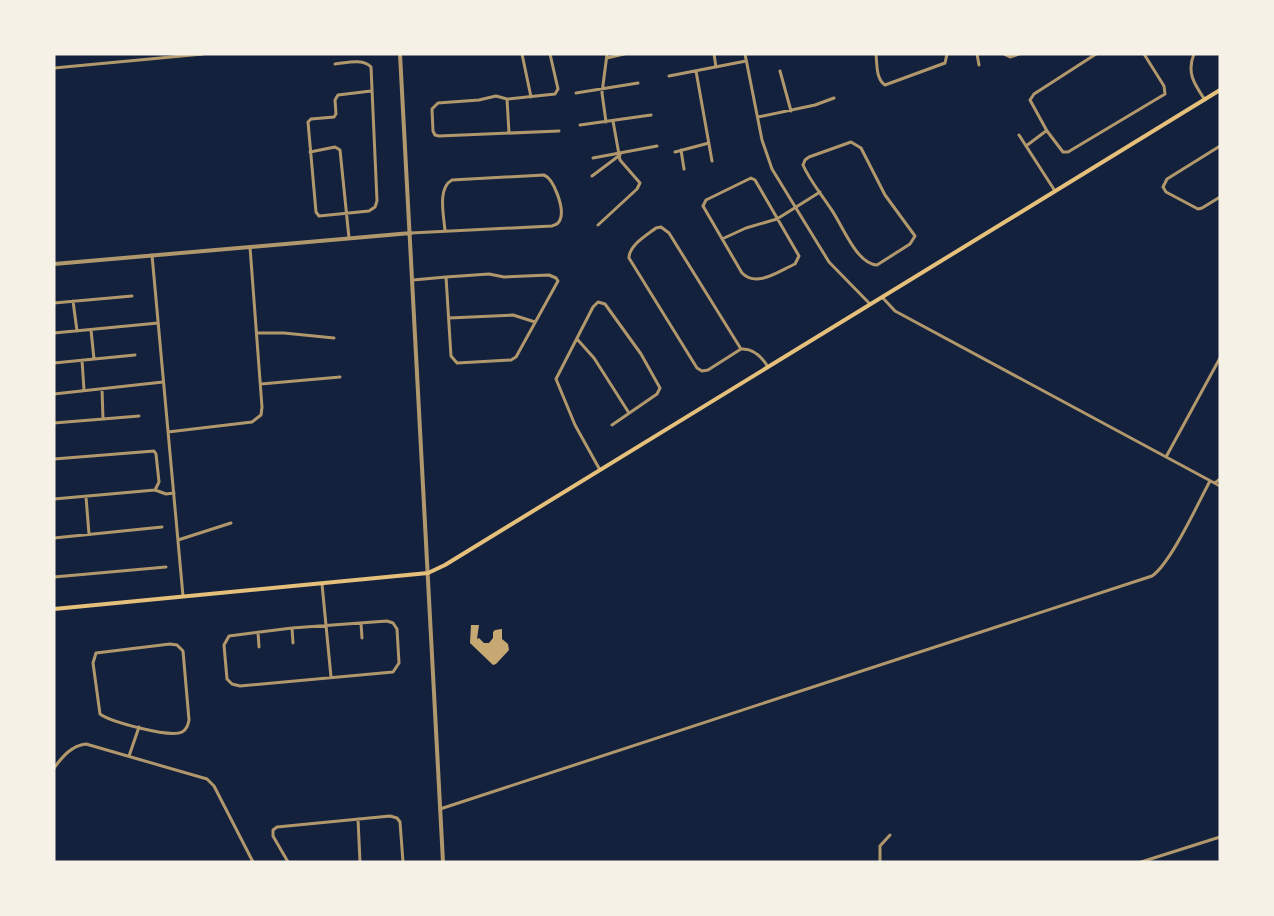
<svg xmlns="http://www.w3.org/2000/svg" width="1274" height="916" font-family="Lato,sans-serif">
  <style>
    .building { fill: #c6a872 }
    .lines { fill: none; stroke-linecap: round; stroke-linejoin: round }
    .minor { stroke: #b1986c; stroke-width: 3 }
    .tertiary { stroke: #b1986c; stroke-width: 4 }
    .secondary { stroke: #e5c07b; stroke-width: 4 }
  </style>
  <rect width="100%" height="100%" fill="#14213d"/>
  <!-- building -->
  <path class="building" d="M471,625H479L477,639L479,638L484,643H489L493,638V632L495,630L502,629V639L508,644L509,650L496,664L493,665L470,643Z"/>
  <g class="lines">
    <!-- minor -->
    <path class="minor" d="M522,54L531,97
      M550,54L558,89L555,94L507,99L496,96L479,100L438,103L432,109L433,131L435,135L439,136L559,131
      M714,54L716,67
      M745,54L762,140L772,169L829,262L870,304
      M876,54C877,64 876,79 885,85L945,63L947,54
      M977,54L979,65
      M1004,54L1010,57L1019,54
      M1096,54L1034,94L1030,100L1047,131L1063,152H1068L1165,94L1164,86L1144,54
      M1194,54C1186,73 1195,85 1205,100
      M607,58L624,54
      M335,64C346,63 363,58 371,67L377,201L375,207L369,211L319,216L316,212L308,122L311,119L334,117L336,114L335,100L338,95L371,91
      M54,68L203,54
      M696,71L712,161
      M780,71L791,111
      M669,76L746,61
      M576,93L638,83
      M507,99L509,133
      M758,117L815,105L834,98
      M606,122L602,93L607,54
      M580,125L651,115
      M1019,135L1055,191
      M851,142L861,148L885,195L915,236L910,244L877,265C856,264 842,224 831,209C822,195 810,181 803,165L805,160L809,157Z
      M1026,146L1046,131
      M1220,146L1167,179L1163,187L1166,192L1198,209L1202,208L1220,197
      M681,150L684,169
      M310,152L335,147L340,150L349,238
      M675,152L709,143
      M593,158L657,146
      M592,176L620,155
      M751,178L755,180L799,256L795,264C779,271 757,288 742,273L703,206L706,200Z
      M598,225L637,189L640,183L620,160L613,121
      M661,227L669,233L741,349L708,370L702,371L697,368L629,258C629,245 647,235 656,228Z
      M411,233L552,226C557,224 558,224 560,220C565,209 554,179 544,175L452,180C437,188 444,216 445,231
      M722,239L746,228L777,219L820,192
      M152,255L183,596
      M489,274L504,277L549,275L556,278L558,281L516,357L511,360L457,363L451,356L446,277Z
      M413,280L446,277
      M882,297L895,311L1220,486
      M73,301L77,331
      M54,303L132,296
      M449,318L513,315L535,322
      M91,330L94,359
      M54,333L158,323
      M257,333H284L334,338
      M577,339L594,358L629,413
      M741,349C754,348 762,357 768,367
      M82,360L84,390
      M54,363L135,355
      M261,384L340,377
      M102,389L103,419L139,416
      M54,394L163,382
      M54,423L103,419
      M168,432L252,422L261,415L262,407L250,247
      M1166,457L1220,358
      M54,459L154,451L156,454L159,482L155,490
      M600,470L575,425L556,379L593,307L598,302L605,304L641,354L660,388L657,394L612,425
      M1215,483L1220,479
      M86,497L89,534
      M54,499L155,490L166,494L174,493
      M54,538L162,527
      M178,540L231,523
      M54,577L166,567
      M322,584L331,677
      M387,621L393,623L397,629L399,663L393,672L240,686L232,684L227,679L224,645L229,636L292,628Z
      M361,623L362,638
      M292,628L293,643
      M258,632L259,647
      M170,644L177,645L183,651L189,720C188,725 187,729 182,732C170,738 111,722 100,714L93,663L96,653Z
      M129,756L139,727
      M54,768C63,756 71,746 86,744L207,779L214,786L253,862
      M440,809L1152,576C1171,563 1198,503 1210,481
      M358,819L360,862
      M288,862L273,836V830L277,827L390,816L397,818L400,822L403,862
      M880,862V846L890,835
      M1141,862L1220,837"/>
    <!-- tertiary -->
    <path class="tertiary" d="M400,54L443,862
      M54,264L411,233"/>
    <!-- secondary -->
    <path class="secondary" d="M54,609L428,573L445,565L1220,90"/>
  </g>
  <!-- border -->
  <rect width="1274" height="916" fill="none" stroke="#f6f1e7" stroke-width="111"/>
</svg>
